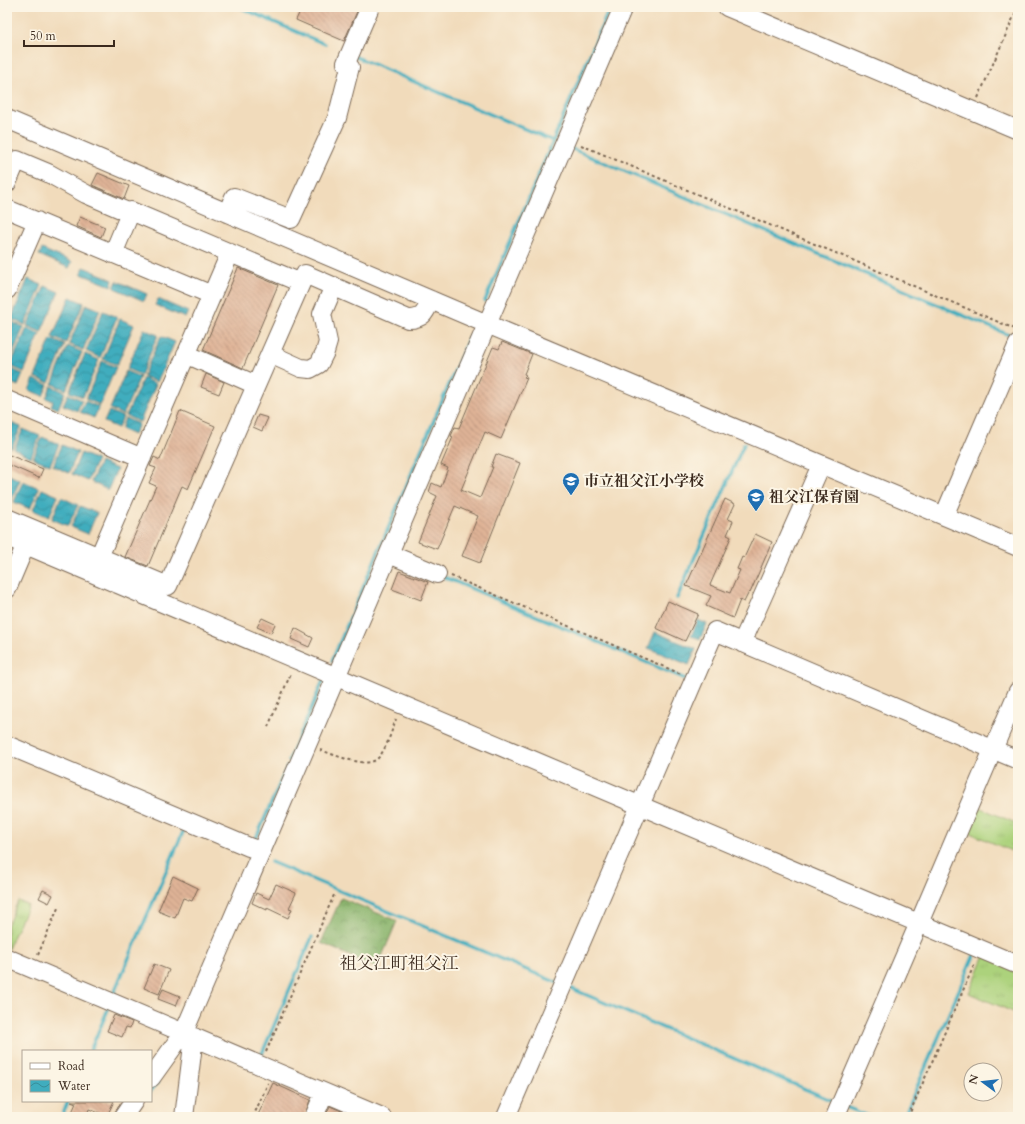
<svg xmlns="http://www.w3.org/2000/svg" width="1025" height="1124" font-family="Cardo,'Noto Serif JP',serif">
  <style>
    .grass { fill: url(#grass-tufts); stroke: #747e4d }
    .forest { fill: url(#forest-crowns); stroke: #626f45 }
    .water { fill: url(#water-waves); stroke: #3e6c6e }
    .lines { fill: none; stroke-linecap: round; stroke-linejoin: round }
    .stream { stroke: #40adbe; stroke-width: 3.5 }
    .building { fill: url(#building-back-hatch) }
    .minor-casing { stroke: #7b6855; stroke-width: 20 }
    .path { stroke: #7b6855; stroke-width: 2; stroke-dasharray: 3 3; stroke-linecap: butt }
    .minor { stroke: #fff; stroke-width: 18 }
    .labels { text-anchor: middle; stroke-width: 4; stroke-linejoin: round; paint-order: stroke }
    .poi-label { font-size: 15px; font-weight: bold; fill: #3b2a1e; stroke: #fcf5e5; text-anchor: start }
    .quarter-label { font-size: 17px; fill: #3b2a1e; stroke: #fcf5e5 }
  </style>
  <defs>
    <pattern id="grass-tufts" width="24" height="20" patternUnits="userSpaceOnUse"><rect width="24" height="20" fill="#acd27c"/><path d="M3 7l-1-3M5 7V3M7 7l1-3M15 17l-1-3M17 17v-4M19 17l1-3" fill="none" stroke="#95b46b"/></pattern>
    <pattern id="forest-crowns" width="20" height="18" patternUnits="userSpaceOnUse"><rect width="20" height="18" fill="#89b46c"/><path d="M2 6a3 3 0 1 1 6 0M12 15a3 3 0 1 1 6 0" fill="none" stroke="#719358"/></pattern>
    <pattern id="water-waves" width="16" height="10" patternUnits="userSpaceOnUse"><rect width="16" height="10" fill="#40adbe"/><path d="M0 5q4-4 8 0t8 0" fill="none" stroke="#378d9a"/></pattern>
    <pattern id="building-back-hatch" width="6" height="6" patternUnits="userSpaceOnUse"><rect width="6" height="6" fill="#dfb396"/><path d="M-1 5l2 2M0 0l6 6M5-1l2 2" fill="none" stroke="#b6927a"/></pattern>
  </defs>
  <rect width="100%" height="100%" fill="#fcf5e5"/>
  <filter id="ink" filterUnits="userSpaceOnUse"><feTurbulence type="fractalNoise" baseFrequency=".025" numOctaves="2"/><feDisplacementMap in="SourceGraphic" scale="8" xChannelSelector="R" yChannelSelector="G"/><feConvolveMatrix kernelMatrix="1 2 1 2 8 2 1 2 1" color-interpolation-filters="sRGB"/></filter>
  <filter id="wash" filterUnits="userSpaceOnUse"><feTurbulence type="fractalNoise" baseFrequency=".012" numOctaves="4" result="noise"/><feDisplacementMap in="SourceGraphic" scale="16" xChannelSelector="R" yChannelSelector="G"/><feGaussianBlur stdDeviation="0.9" result="paint"/><feColorMatrix in="noise" values="0 0 0 0 0 0 0 0 0 0 0 0 0 0 0 0 0 1.4 0 .05"/><feComposite in="paint" operator="in"/></filter>
  <g filter="url(#wash)">
    <rect width="100%" height="100%" fill="#f1dbbb"/>
    <!-- grass -->
    <path class="grass" d="M974,805L1018,824V849L1016,853L963,830Z
      M18,901L28,905L7,951V926Z
      M985,955L1018,970V1014L969,993Z"/>
    <!-- forest -->
    <path class="forest" d="M341,898L397,921L377,968L321,943Z"/>
    <!-- water -->
    <path class="water" d="M42,249L72,262L69,268L39,255Z
      M84,267L113,280L111,286L81,274Z
      M28,279L42,285L25,325L11,319Z
      M117,281L147,294L144,301L114,288Z
      M45,286L59,292L41,332L27,326Z
      M70,297L84,303L66,343L52,337Z
      M158,299L188,312L185,318L155,305Z
      M86,304L100,310L83,350L69,344Z
      M103,311L117,317L100,358L86,351Z
      M120,319L134,325L117,365L103,359Z
      M10,321L24,327L8,365L7,328Z
      M27,328L40,334L24,372L10,366Z
      M144,329L158,335L141,375L127,369Z
      M161,336L175,342L157,382L143,376Z
      M51,339L65,345L49,383L35,377Z
      M68,346L82,352L66,390L52,384Z
      M85,354L99,360L83,397L69,392Z
      M102,361L116,367L100,405L86,399Z
      M9,368L23,374L18,386L7,381V374Z
      M126,371L140,377L123,415L110,409Z
      M143,378L156,384L140,422L126,416Z
      M34,379L48,385L43,396L29,390Z
      M51,386L65,392L58,409L51,406L53,401L46,398Z
      M68,394L82,400L77,411L63,405Z
      M85,401L99,407L94,418L80,412Z
      M109,411L123,417L118,428L104,422Z
      M125,418L139,424L134,435L121,429Z
      M7,421L21,427L12,448L7,446Z
      M23,429L40,436L31,457L14,449Z
      M42,437L59,444L50,465L33,458Z
      M62,445L78,452L69,473L53,466Z
      M81,453L97,460L88,481L72,474Z
      M100,462L117,469L108,490L91,482Z
      M7,474L20,480L11,501L7,499Z
      M23,481L39,488L30,509L14,502Z
      M42,489L58,496L49,517L33,510Z
      M61,497L78,505L68,526L52,519Z
      M80,506L97,513L88,534L71,527Z
      M698,620L707,624L700,639L691,636Z
      M655,632L696,649L689,665L648,648Z"/>
    <g class="lines">
      <!-- stream -->
      <path class="stream" d="M239,7L325,44
        M354,56L553,141
        M570,148L1016,338
        M485,301L610,7
        M444,577L688,680
        M677,598L744,444
        M332,661L470,335
        M289,761L323,681
        M254,843L287,767
        M271,862L558,983
        M568,987L833,1101
        M113,995L186,825
        M90,1051L109,1007
        M261,1056L312,937
        M151,1091L157,1083
        M846,1107L871,1117
        M62,1117L68,1101
        M904,1117L975,953"/>
    </g>
    <g id="blocks">
      <!-- building -->
      <path class="building" d="M302,7H359L344,41L296,20Z
        M98,173L129,186L124,199L92,185Z
        M80,217L105,227L101,237L76,226Z
        M238,268L278,285L243,368L203,350Z
        M502,342L532,354L524,374L526,375L524,377L527,378L501,439L485,432L461,490L480,498L493,467H491L496,454L520,463L480,563L462,556L478,516L455,506L437,549L418,542L437,496L429,492L432,483L441,487L448,468L441,465L453,437L451,436L455,427L459,428L493,347L499,349Z
        M206,374L224,382L219,394L201,387Z
        M180,411L215,426L188,489L182,486L148,566L125,557L156,486L149,483L156,468L150,466L154,457L160,460Z
        M258,415L268,418L262,431L253,427Z
        M7,454L43,469L39,478L7,464Z
        M725,499L735,504L728,519L733,521L727,535L731,537L710,585L730,593L740,570L737,569L742,557L744,558L755,534L772,542L750,593L749,592L744,602L740,600L733,618L706,606L711,596L686,586Z
        M399,571L428,582L421,600L392,589Z
        M668,601L698,614L685,641L656,628Z
        M262,618L275,624L271,633L257,627Z
        M295,628L313,638L309,647L291,639Z
        M173,876L198,888L192,901L183,898L175,918L158,911Z
        M276,884L296,893L289,908L292,909L288,918L267,908V910L252,903L256,893L269,899Z
        M43,890L53,895L49,903L39,898Z
        M154,964L169,970L159,994L144,988Z
        M163,989L180,996L176,1006L158,999Z
        M114,1015L132,1022L130,1028L126,1027L122,1037L107,1031Z
        M273,1083L310,1100L304,1117H257Z
        M71,1101H114L107,1116L89,1109L86,1117H70L76,1103Z
        M330,1106L355,1117H325Z"/>
    </g>
  </g>
  <g filter="url(#ink)">
    <use href="#blocks" fill-opacity="0" stroke="#7b6855" stroke-width="1"/>
    <g class="lines">
      <defs>
        <path id="minor" d="M727,7L1018,130
          M7,119L487,324L1018,547
          M7,183L17,160L48,173L86,194L130,213
          M7,209L212,295
          M227,213L234,197L291,219L337,118L350,67L346,63L370,7
          M113,254L131,211L301,283
          M7,290L37,221
          M186,354L256,385
          M270,354L301,368L310,369L319,364L325,352L328,342L322,314L334,286
          M7,400L142,458
          M944,516L1018,344
          M7,518L168,586L305,274L408,319C423,319 425,313 431,300
          M7,537L641,806L1018,965
          M389,554L437,574
          M99,557L230,253
          M7,589L26,544
          M742,643L821,465
          M7,745L249,847L261,851
          M7,958L382,1117
          M151,1078L184,1032L623,7
          M123,1117L134,1101
          M184,1117L194,1037
          M314,1117L324,1093
          M506,1117L715,631L1018,760
          M835,1117L919,923L1018,691"/>
      </defs>
      <!-- minor casing -->
      <use href="#minor" class="minor-casing"/>
      <!-- path -->
      <path class="path" d="M978,98L1018,7
        M581,145L1015,329
        M451,576L681,674
        M268,727L291,673
        M320,750C333,754 368,770 378,758C386,750 392,730 396,719
        M38,955L58,908
        M266,1052L334,895
        M253,1117L268,1083
        M908,1117L975,963"/>
      <!-- minor -->
      <use href="#minor" class="minor"/>
    </g>
  </g>
  <!-- icons -->
  <defs>
    <symbol id="school-pin" viewBox="-11 -11 22 30"><path d="M0 17L-7.5 6A9.5 9.5 0 1 1 7.5 6Z" fill="#1f6fb2" stroke="#fcf5e5"/><path d="M0-5L7-2L0 1L-7-2ZM-4 1L0 2.5L4 1V4Q0 6-4 4Z" fill="#fff"/></symbol>
  </defs>
  <g fill-rule="evenodd">
    <use href="#school-pin" x="561" y="471" width="20" height="27"/>
    <use href="#school-pin" x="746" y="487" width="20" height="27"/>
  </g>
  <g class="labels">
    <!-- poi labels -->
    <g class="poi-label">
      <text x="584" y="486">市立祖父江小学校</text>
      <text x="769" y="502">祖父江保育園</text>
    </g>
    <!-- quarter labels -->
    <g class="quarter-label">
      <text x="399" y="969">祖父江町祖父江</text>
    </g>
  </g>
  <!-- margin -->
  <rect width="1025" height="1124" fill="none" stroke="#fcf5e5" stroke-width="24"/>
  <!-- legend -->
  <rect x="22" y="1050" width="130" height="52" fill="#fcf5e5" stroke="#afa495"/>
  <rect x="30" y="1063" width="20" height="6" fill="#ffffff" stroke="#afa495"/>
  <text x="58" y="1070" font-size="12" fill="#3b2a1e">Road</text>
  <rect x="30" y="1080" width="20" height="12" fill="url(#water-waves)" stroke="#afa495"/>
  <text x="58" y="1090" font-size="12" fill="#3b2a1e">Water</text>
  <!-- north arrow -->
  <g transform="translate(983 1082) rotate(285)"><circle r="19" fill="#fcf5e5" stroke="#afa495"/>
  <path d="M0-3L7 15L0 10L-7 15Z" fill="#1f6fb2"/>
  <text y="-6" font-size="11" font-weight="bold" text-anchor="middle" fill="#3b2a1e">N</text>
  </g>
  <!-- scale -->
  <path d="M24 40v6h90v-6" fill="none" stroke="#3b2a1e" stroke-width="2"/>
  <text x="30" y="40" font-size="12" fill="#3b2a1e" stroke="#fcf5e5" stroke-width="3" paint-order="stroke">50 m</text>
</svg>
